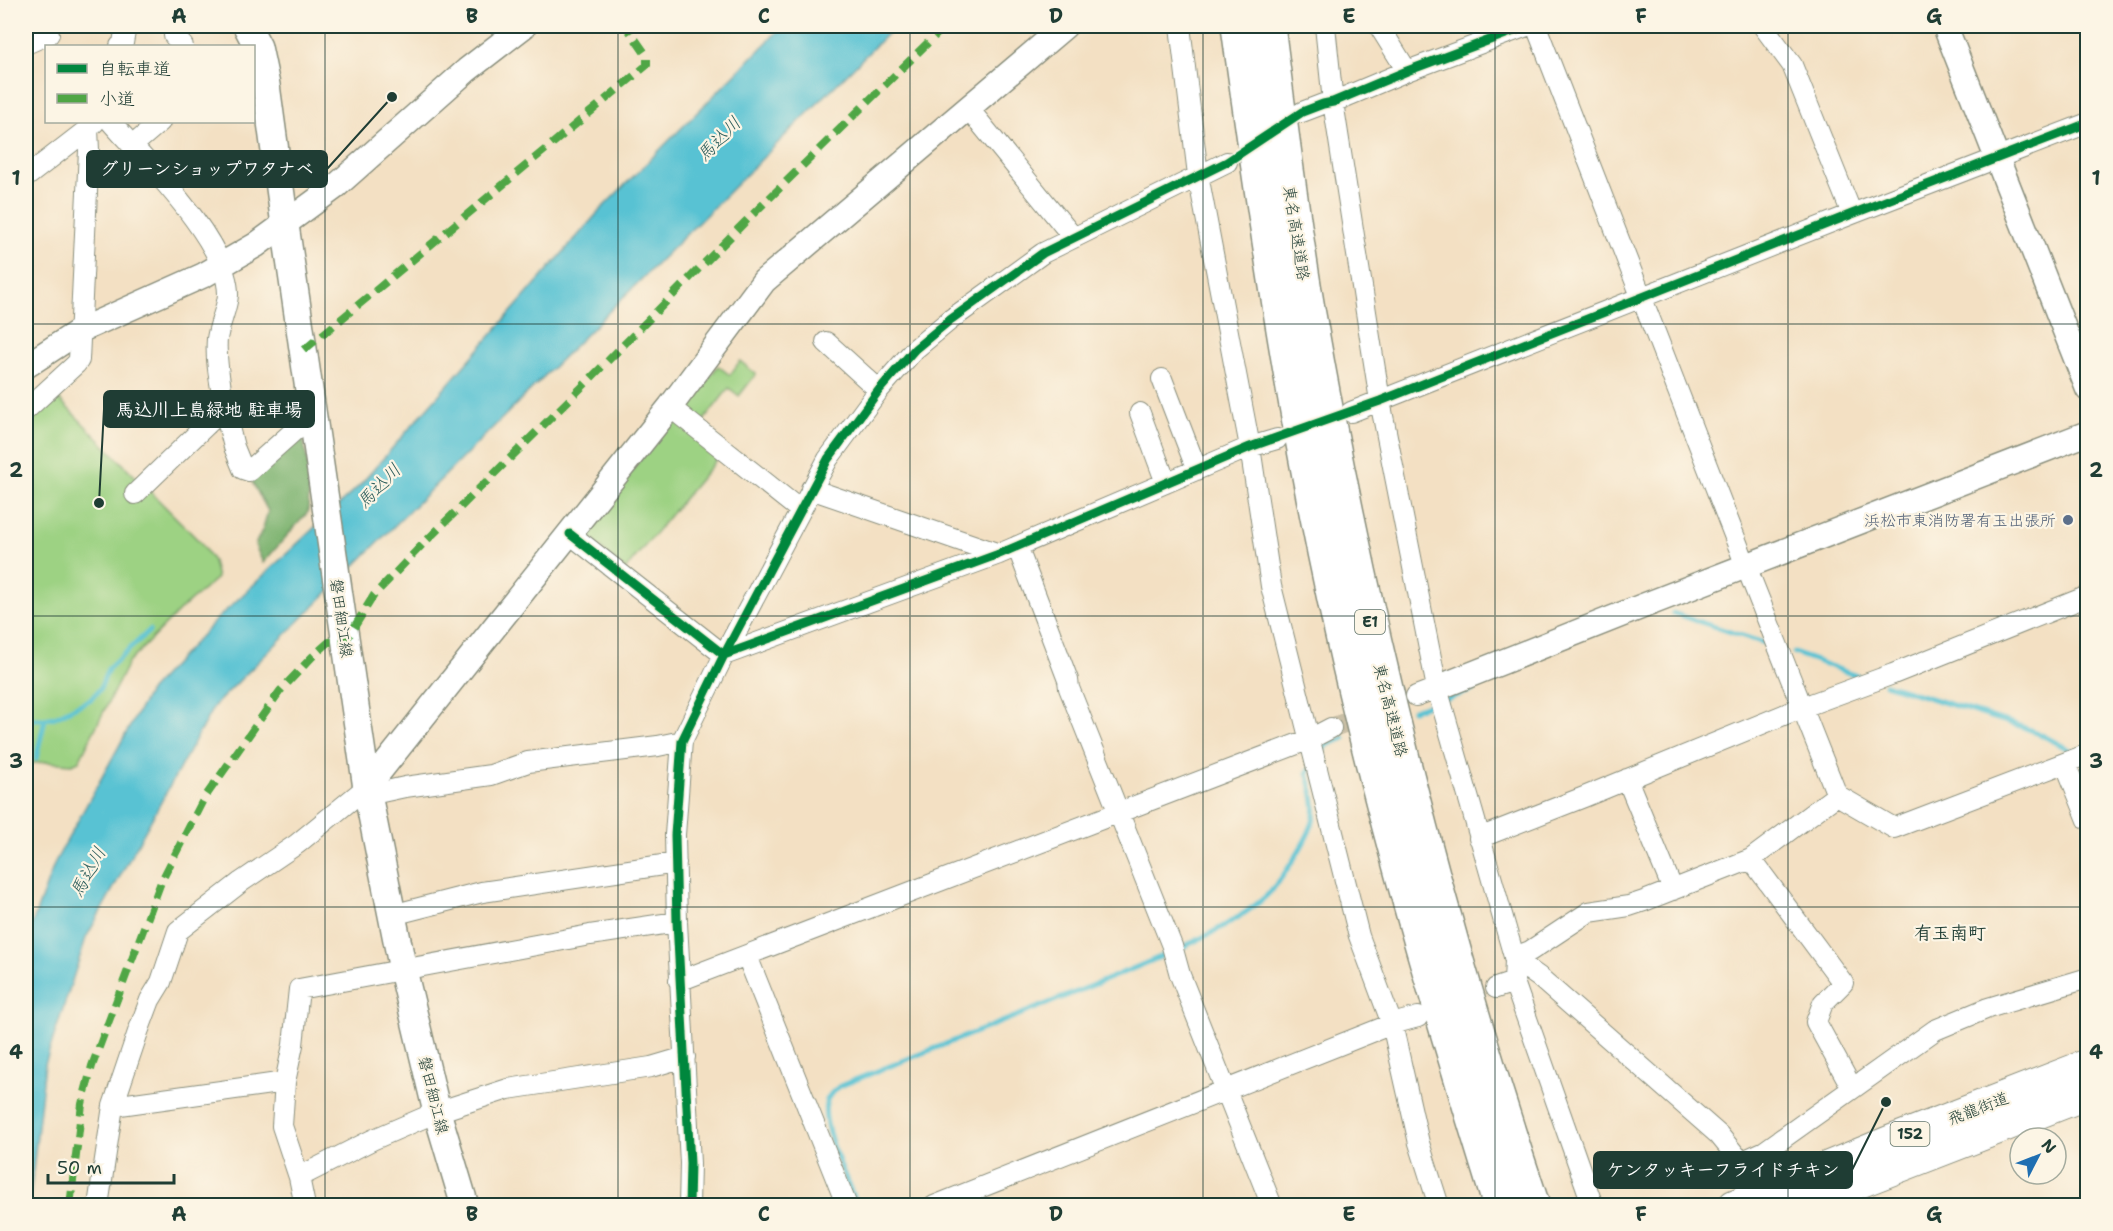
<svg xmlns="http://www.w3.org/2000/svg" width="2113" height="1231" font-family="'Shantell Sans','Klee One',sans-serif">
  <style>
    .green { fill: #9dd283; stroke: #5e885c; stroke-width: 1.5 }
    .forest { fill: #7eb471; stroke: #4e7852; stroke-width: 1.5 }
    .water { fill: #58c2d3; stroke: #3c8084; stroke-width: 1.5 }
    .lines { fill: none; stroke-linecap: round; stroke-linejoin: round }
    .stream { stroke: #58c2d3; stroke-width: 5 }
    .minor-tunnel { stroke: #c9bfa6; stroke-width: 20; stroke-dasharray: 20 10; stroke-linecap: butt }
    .minor-casing { stroke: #898e7c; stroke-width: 22 }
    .tertiary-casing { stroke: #898e7c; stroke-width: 27 }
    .secondary-casing { stroke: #898e7c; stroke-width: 30 }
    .trunk-casing { stroke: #898e7c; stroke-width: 34 }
    .motorway-casing { stroke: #898e7c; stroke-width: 36 }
    .minor { stroke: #fff; stroke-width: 20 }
    .tertiary { stroke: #fff; stroke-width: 24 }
    .secondary { stroke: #fff; stroke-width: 27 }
    .trunk { stroke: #fff; stroke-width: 32 }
    .motorway { stroke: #fff; stroke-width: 33 }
    .quiet { stroke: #4fa644; stroke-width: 8; stroke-dasharray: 15 8; stroke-linecap: butt }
    .cycleway-casing { stroke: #fcf5e5; stroke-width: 13 }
    .cycleway { stroke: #00873e; stroke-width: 9 }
    .grid { fill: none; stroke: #1f3d34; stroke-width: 1.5; stroke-opacity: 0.55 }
    .service-dot { fill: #5c6f8a; stroke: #fcf5e5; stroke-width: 2 }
    .labels { text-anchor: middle; stroke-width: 4.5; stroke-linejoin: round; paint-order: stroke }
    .shield { fill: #fcf5e5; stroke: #617469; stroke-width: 1.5 }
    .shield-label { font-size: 15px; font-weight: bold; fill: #1f3d34 }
    .street-label { font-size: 16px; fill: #1f3d34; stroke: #fcf5e5 }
    .service-label { font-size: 16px; fill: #4e5e75; stroke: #fcf5e5; text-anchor: end }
    .water-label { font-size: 18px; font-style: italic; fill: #2d5e5c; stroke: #fcf5e5 }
    .neighbourhood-label { font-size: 18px; font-weight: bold; fill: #1f3d34; stroke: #fcf5e5 }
    .leader { fill: none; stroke: #1f3d34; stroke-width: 2 }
    .callout-dot { fill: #1f3d34; stroke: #fcf5e5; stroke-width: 2 }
    .callout { fill: #1f3d34; stroke: #1f3d34; stroke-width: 2 }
    .callout-label { font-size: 18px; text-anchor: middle; font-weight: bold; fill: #fff }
    .neatline { fill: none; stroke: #1f3d34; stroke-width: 2 }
    .grid-label { font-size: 20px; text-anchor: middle; font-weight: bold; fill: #1f3d34 }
  </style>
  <rect width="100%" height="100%" fill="#fcf5e5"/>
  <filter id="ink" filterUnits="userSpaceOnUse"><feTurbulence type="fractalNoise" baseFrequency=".0167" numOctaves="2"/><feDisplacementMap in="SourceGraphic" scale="12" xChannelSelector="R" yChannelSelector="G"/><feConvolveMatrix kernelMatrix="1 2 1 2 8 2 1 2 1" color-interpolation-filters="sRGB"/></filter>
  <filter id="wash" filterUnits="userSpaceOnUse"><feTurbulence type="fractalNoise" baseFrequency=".008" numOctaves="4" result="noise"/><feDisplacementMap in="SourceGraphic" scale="24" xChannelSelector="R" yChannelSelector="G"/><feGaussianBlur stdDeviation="1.35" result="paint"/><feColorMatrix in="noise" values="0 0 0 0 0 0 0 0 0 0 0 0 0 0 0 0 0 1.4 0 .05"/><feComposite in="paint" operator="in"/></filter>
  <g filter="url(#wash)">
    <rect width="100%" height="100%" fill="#f3e0c3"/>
    <!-- green -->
    <path class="green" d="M740,361L756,374L739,396L729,388L701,424L685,407L718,366L730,375Z
      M55,395L200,542L213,561L217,578L180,610L128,663L79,761L72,764L46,762L26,764V425Z
      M674,416L721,454L625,570L583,532Z"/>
    <!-- forest -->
    <path class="forest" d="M292,436L303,437L310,476L308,512L263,563L255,545L263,528L268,511L252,482L263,462Z"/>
    <!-- water -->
    <path class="water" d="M783,26H895L214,706L86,938L45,1064L29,1206L26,1205V940L55,862L150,690L217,619L360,485L602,208Z"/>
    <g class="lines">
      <!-- stream -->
      <path class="stream" d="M1673,613L1764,643
        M1794,653L1860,677
        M1885,684L2020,726L2038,733L2076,753
        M1413,710L1473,690
        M26,719H45L55,717L91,699L100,689L108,669L150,630
        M1319,756L1327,745L1344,738
        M36,759L45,719
        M857,1206C848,1182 821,1127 826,1104C827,1096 834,1091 840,1086C932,1049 1024,1014 1115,976C1163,956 1225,932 1264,898C1279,885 1311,836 1314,817C1316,802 1311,787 1307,773L1311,768"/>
    </g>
  </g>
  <g filter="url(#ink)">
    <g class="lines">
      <!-- minor-tunnel -->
      <path class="minor-tunnel" d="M1331,728L1371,713"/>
      <defs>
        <path id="minor" d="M1180,26L1198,175L1250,447L1271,586L1359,936L1392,1024L1419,1143L1439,1206
          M1325,26L1333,102L1380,401L1437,688L1515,960L1514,982L1593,1206
          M1379,26L1407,71
          M1536,26L1746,566L1837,795L1894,828L2088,754
          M1763,26L1792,65L1852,214
          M174,36L183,46
          M26,44L49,34
          M120,46L123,43L126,26
          M968,108L1073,237
          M1302,112L1323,104L1333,102L1407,71L1527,26
          M111,122C144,160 229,243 228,295C227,309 219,324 217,339C215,362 221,385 224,408L135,494
          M132,146L160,122
          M26,177L88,129
          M826,342L879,390
          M1162,379L1197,470
          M670,407L800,510
          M224,408L234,447L243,469L249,471L313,414
          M26,410L76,364L79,360L89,150L88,129L95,122
          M1351,412L1852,214L2088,123
          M1140,413L1166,483
          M811,489L999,554
          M570,534L724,655L999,554L1250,447L1277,439
          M1017,546L1068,680L1069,688L1172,946L1180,975L1272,1206
          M1416,696L1437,688
          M2065,763L2088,820
          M1627,779L1673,890
          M368,795L405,787L491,775L528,762L658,746L682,741
          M1479,838L1584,797L1803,707L1893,674L2088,596
          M1751,859L1843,983L1823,1003L1816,1022L1852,1088
          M392,915L482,892L676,863
          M747,956L847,1206
          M1514,957L1530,951L1589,912L1629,906L1644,901L1751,859L1837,795
          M1515,960L1539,977L1719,1135L1741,1162L1754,1197L1761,1206
          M679,981L1310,739L1331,728
          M1496,988L1514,982
          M113,1106L285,1082
          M1741,1162L1765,1151L1935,1030L1988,1008L2088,978
          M299,1177L372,1140L437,1112L508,1089L651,1067L685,1057
          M98,1206L113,1106L138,1032L150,1000L161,982L178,931L241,882L297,844L368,786
          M305,1206L299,1177L282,1126L285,1082L293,1045L299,989L590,935L677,922
          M689,1206L690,1163L677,922L675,835L682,741L724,655L828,459L879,390L915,349L950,320L1043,253L1227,162
          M934,1206L1392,1024L1418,1017"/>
        <path id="tertiary" d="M1945,26L2088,389
          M26,366L81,330L204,275L256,245L335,187L467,70L524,26
          M1437,688L1643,606L2088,433
          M368,786L670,407L764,281L1065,26"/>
        <path id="secondary" d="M247,26L258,47L266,85L285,225L368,795L403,970L437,1112L465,1206"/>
        <path id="trunk" d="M1734,1206L1892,1141L2088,1065
          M1797,1206L2088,1093"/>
        <path id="motorway" d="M1238,26C1269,254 1304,483 1359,708C1399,876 1449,1041 1500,1206
          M1268,26C1280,120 1292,215 1308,309C1361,613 1435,913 1533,1206"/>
      </defs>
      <!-- minor casing -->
      <use href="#minor" class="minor-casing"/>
      <!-- tertiary casing -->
      <use href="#tertiary" class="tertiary-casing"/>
      <!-- secondary casing -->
      <use href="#secondary" class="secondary-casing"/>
      <!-- trunk casing -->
      <use href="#trunk" class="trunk-casing"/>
      <!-- motorway casing -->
      <use href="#motorway" class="motorway-casing"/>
      <!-- minor -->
      <use href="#minor" class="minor"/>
      <!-- tertiary -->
      <use href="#tertiary" class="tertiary"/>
      <!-- secondary -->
      <use href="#secondary" class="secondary"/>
      <!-- trunk -->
      <use href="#trunk" class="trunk"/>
      <!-- motorway -->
      <use href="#motorway" class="motorway"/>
      <!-- quiet -->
      <path class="quiet" d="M304,350L647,65V56L626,26
        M70,1206L82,1104L92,1066L161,882L203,800L280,691L312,657L329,642H345L374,595L421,546L581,388L745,222L945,26"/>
      <defs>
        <path id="cycleway" d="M570,534L724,655L999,554L1250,447L1380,401L1852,214L2088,123
          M689,1206L690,1163L677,922L675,835L682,741L724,655L828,459L879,390L915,349L950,320L1043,253L1227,162L1302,112L1323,104L1333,102L1407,71L1527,26"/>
      </defs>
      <!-- cycleway casing -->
      <use href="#cycleway" class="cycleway-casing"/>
      <!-- cycleway -->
      <use href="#cycleway" class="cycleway"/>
    </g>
  </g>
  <!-- grid -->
  <path class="grid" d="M325,26V1206M618,26V1206M910,26V1206M1203,26V1206M1495,26V1206M1788,26V1206M26,324H2088M26,616H2088M26,907H2088"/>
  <!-- markers -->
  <circle class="service-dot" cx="2068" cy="520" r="6"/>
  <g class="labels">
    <!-- shield labels -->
    <g class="shield">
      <rect x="1355" y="610" width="30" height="24" rx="4.5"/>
      <rect x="1890.5" y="1122" width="39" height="24" rx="4.5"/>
    </g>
    <g class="shield-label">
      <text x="1370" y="627">E1</text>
      <text x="1910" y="1139">152</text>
    </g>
    <!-- street labels -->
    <g class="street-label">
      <text transform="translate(1297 233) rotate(81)" y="6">東名高速道路</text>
      <text transform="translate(342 618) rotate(82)" y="6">磐田細江線</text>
      <text transform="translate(1391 710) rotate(76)" y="6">東名高速道路</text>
      <text transform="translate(434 1095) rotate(76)" y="6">磐田細江線</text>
      <text transform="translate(1978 1108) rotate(-21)" y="6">飛龍街道</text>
    </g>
    <!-- service labels -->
    <g class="service-label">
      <text x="2056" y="526">浜松市東消防署有玉出張所</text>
    </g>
    <!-- water labels -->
    <g class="water-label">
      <text transform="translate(719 139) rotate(-46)" y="6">馬込川</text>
      <text transform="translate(379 486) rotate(-46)" y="6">馬込川</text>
      <text transform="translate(88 872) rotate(-61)" y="6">馬込川</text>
    </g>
    <!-- neighbourhood labels -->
    <g class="neighbourhood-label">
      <text x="1950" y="939">有玉南町</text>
    </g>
  </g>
  <!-- callouts -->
  <path class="leader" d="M392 97L327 169M99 503L104 409M1886 1102L1852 1170"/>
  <g class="callout-dot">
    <circle cx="392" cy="97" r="6"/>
    <circle cx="99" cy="503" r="6"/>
    <circle cx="1886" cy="1102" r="6"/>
  </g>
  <g class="callout">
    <rect x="87" y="151" width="240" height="36" rx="6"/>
    <rect x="104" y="391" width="210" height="36" rx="6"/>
    <rect x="1594" y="1152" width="258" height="36" rx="6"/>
  </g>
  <g class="callout-label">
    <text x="207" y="175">グリーンショップワタナベ</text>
    <text x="209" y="416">馬込川上島緑地 駐車場</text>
    <text x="1723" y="1176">ケンタッキーフライドチキン</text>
  </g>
  <!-- margin -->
  <rect width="2113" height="1231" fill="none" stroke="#fcf5e5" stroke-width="66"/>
  <!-- legend -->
  <rect x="45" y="45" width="210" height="78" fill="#fcf5e5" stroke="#a4ab9e" stroke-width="1.5"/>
  <rect x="57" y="64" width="30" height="9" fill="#00873e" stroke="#a4ab9e" stroke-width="1.5"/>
  <text x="99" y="75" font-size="18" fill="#1f3d34">自転車道</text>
  <rect x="57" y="94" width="30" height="9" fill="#4fa644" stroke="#a4ab9e" stroke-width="1.5"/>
  <text x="99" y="105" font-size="18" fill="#1f3d34">小道</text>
  <!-- north arrow -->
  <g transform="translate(2038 1156) rotate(48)"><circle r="28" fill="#fcf5e5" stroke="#a4ab9e" stroke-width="1.5"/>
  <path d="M0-4.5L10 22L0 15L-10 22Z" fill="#1f6fb2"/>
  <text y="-9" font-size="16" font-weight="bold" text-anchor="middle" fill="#1f3d34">N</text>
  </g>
  <!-- scale -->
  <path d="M48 1174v9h126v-9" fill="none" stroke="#1f3d34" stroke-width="3"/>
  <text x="57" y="1174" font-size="18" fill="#1f3d34" stroke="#fcf5e5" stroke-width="4.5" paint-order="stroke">50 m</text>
  <rect x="33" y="33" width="2047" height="1165" class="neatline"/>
  <g class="grid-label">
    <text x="179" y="23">A</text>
    <text x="472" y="23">B</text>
    <text x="764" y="23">C</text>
    <text x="1056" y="23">D</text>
    <text x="1349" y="23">E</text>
    <text x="1641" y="23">F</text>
    <text x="1934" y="23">G</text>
    <text x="16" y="185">1</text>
    <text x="2096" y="185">1</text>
    <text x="16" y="477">2</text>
    <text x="2096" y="477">2</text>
    <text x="16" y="768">3</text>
    <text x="2096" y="768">3</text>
    <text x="16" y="1059">4</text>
    <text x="2096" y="1059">4</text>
    <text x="179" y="1221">A</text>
    <text x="472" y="1221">B</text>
    <text x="764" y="1221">C</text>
    <text x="1056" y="1221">D</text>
    <text x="1349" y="1221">E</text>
    <text x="1641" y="1221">F</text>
    <text x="1934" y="1221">G</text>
  </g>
</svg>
